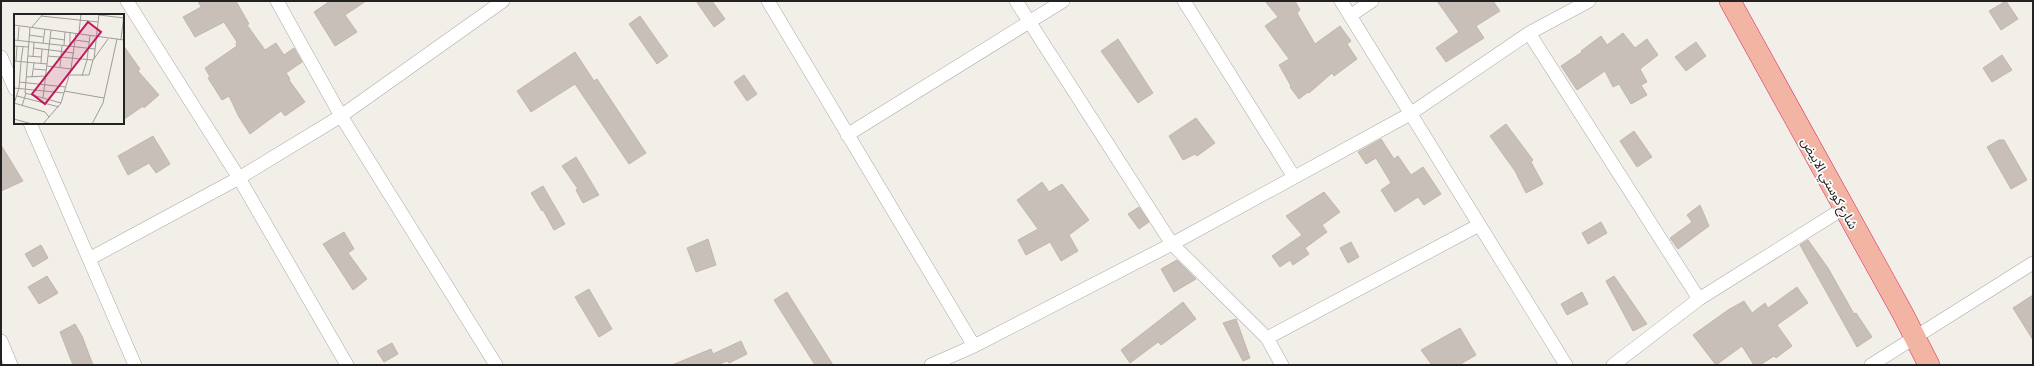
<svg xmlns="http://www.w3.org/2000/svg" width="2034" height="366" font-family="'Sofia Sans Condensed','Noto Sans Arabic',sans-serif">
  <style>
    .building { fill: #c7bfb8; stroke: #c4b6ab }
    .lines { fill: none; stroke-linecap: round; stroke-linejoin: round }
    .minor-casing { stroke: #a9a9a9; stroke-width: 14 }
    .trunk-casing { stroke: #dc2a67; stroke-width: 22 }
    .minor { stroke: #fff; stroke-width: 13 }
    .trunk { stroke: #f2b4a3; stroke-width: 21 }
    .labels { text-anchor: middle; stroke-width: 3.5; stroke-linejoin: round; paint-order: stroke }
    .street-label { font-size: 13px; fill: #222; stroke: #fff }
    .inset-road { fill: none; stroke: #9f9d99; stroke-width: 1 }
    .view { fill: #c2185b; fill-opacity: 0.15; stroke: #c2185b; stroke-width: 2 }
    .inset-edge { fill: none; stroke: #222; stroke-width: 2 }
  </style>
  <rect width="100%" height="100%" fill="#f2efe9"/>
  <!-- building -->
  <path class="building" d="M198,1H236L249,24L247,25L265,50L276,43L284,55L294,48L302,62L286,73L290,79L289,80L305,102L285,116L281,111L250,134L239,117L229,96L222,100L208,78L210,77L205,68L237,46L236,44L237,42L224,22L195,37L183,17L201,7Z
    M330,1H366L345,15L357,32L335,46L314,12Z
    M696,1H712L725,19L714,27Z
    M1265,1H1295L1300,10L1297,13L1315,44L1340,26L1351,41L1347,44L1357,59L1334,76L1332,73L1309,93L1308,92L1299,99L1290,87L1291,86L1279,65L1289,59L1265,26L1278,17Z
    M1437,1H1493L1500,11L1476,26L1484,38L1446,62L1436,48L1459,32Z
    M2006,1L2018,19L2001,30L1989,11Z
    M640,16L668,56L657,64L629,24Z
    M1623,33L1635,48L1647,39L1658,55L1640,69L1647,82L1641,85L1647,95L1631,104L1619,84L1613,87L1605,71L1577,90L1561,66L1582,52L1581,51L1601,36L1607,45Z
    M1118,39L1153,93L1138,103L1101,51Z
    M1696,42L1706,56L1686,71L1675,57Z
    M123,45L140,69L138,71L159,95L144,108L143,106L123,120Z
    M575,52L594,81L597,79L646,153L629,164L575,84L531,112L517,91Z
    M2002,55L2012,70L1992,82L1983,68Z
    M744,75L757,94L747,101L734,82Z
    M1196,118L1215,143L1197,156L1195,154L1183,160L1169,136Z
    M1506,124L1533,160L1531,162L1543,184L1526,193L1515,171L1490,136Z
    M1634,131L1652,157L1637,167L1620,141Z
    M153,136L170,164L156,173L149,163L128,175L118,156Z
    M1381,139L1394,159L1398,156L1411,175L1423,167L1441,194L1424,205L1418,197L1395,212L1381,190L1391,183L1376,158L1366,164L1358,152Z
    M1999,140H2004L2027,180L2011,189L1987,147Z
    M1,145L23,181L1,191Z
    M576,157L599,195L583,203L576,190L578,189L562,166Z
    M1042,182L1049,192L1062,184L1089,220L1069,235L1078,251L1061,261L1050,242L1026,255L1018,240L1038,229L1017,200Z
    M543,186L565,224L554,230L543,210L542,211L531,193Z
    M1324,192L1340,212L1322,225L1327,232L1305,248L1309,254L1293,265L1290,260L1280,267L1272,256L1302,235L1286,216Z
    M1700,205L1709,226L1678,249L1670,238L1692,222L1687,215Z
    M1139,207L1149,222L1139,229L1128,214Z
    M1601,222L1607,233L1588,244L1582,233Z
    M344,232L354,249L348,253L367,279L353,290L323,244Z
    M708,239L716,265L696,272L687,248Z
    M1808,240L1828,268L1854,314L1856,313L1872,337L1857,347L1800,245Z
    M1351,242L1359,257L1348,263L1340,248Z
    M41,245L48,258L33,267L25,254Z
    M1177,260L1196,279L1174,292L1161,269Z
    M47,276L58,293L39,304L28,287Z
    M1614,276L1647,324L1633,331L1606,281Z
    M1797,287L1808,303L1777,325L1792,346L1776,358L1774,356L1760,365H1754L1742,346L1716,365L1693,335L1728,310L1744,301L1752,313L1765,303L1768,308Z
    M589,289L612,329L599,337L575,297Z
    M787,292L833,365H815L774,300Z
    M1582,292L1588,304L1567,315L1561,304Z
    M2033,295V340L2013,308Z
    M1183,302L1196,319L1161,345L1158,342L1130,363L1121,350Z
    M1236,319L1250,358L1243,361L1223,323Z
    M75,324L82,336L93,365H73L60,332Z
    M1460,328L1476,355L1459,365H1432L1421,350Z
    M741,341L747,354L729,363L727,361L717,365H672L711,349L713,354Z
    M392,343L398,354L384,362L377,351Z"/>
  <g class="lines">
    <defs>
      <path id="minor" d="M127,1L239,178L347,365
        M277,1L341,116L496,365
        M768,1L974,346
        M1016,1L1172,244L1267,338L1282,365
        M1184,1L1294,177
        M1341,1L1566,365
        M1350,16L1372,1
        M1529,33L1699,299
        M1,57L15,89
        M30,123L135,365
        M847,135L1063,1
        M89,259L239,178L341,116L503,1
        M1267,338L1479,225
        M1,341L11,365
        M931,365L974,346L1172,244L1410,114L1529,33L1589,1
        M1613,365L1699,299L1844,208
        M1871,365L2033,263"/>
      <path id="trunk" d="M1730,1L1903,314L1929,365"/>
    </defs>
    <!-- minor casing -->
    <use href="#minor" class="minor-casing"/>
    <!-- trunk casing -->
    <use href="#trunk" class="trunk-casing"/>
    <!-- minor -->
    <use href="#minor" class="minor"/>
    <!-- trunk -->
    <use href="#trunk" class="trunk"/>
  </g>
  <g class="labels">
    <!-- street labels -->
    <g class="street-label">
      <text transform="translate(1830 183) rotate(61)" y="5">شارع كوستي الابيض</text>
    </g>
  </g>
  <!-- overview -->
  <g transform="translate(14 14)">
    <rect width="110" height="110" fill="#f2efe9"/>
    <path class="inset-road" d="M85,1L110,4M27,2L84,8M0,11L110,26M18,13L29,0M16,14L11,79L47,89M65,18L67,0M15,21L29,23M36,24L51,26M107,25L110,1M0,26L81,35M4,26L5,13M61,26L75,28M29,29L31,15M50,31L51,18M0,32L14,33M56,32V18M20,34L60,39M14,42L27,43M34,42L79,46L94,25M19,43L20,28M80,45L85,0M0,47L33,50M2,47L3,32M7,47L9,33M27,49L28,35M33,52L57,55M46,53L48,32M20,55L32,56M56,61H75L79,46M68,62L73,46L76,21M12,63L32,62M18,63L20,49M5,68L52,73M0,74L50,79M50,77L90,84M3,82L45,93M29,84L37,16M0,89L31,98L35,103M0,90L5,74L7,48M8,92L12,79M0,105L18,110M29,110L47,89L57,55L62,19M78,110L89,89L103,25"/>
    <path class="view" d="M74,8L87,18L31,90L18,80Z"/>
    <rect width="110" height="110" class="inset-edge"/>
  </g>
  <!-- border -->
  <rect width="2034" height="366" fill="none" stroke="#222222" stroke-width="4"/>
</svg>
